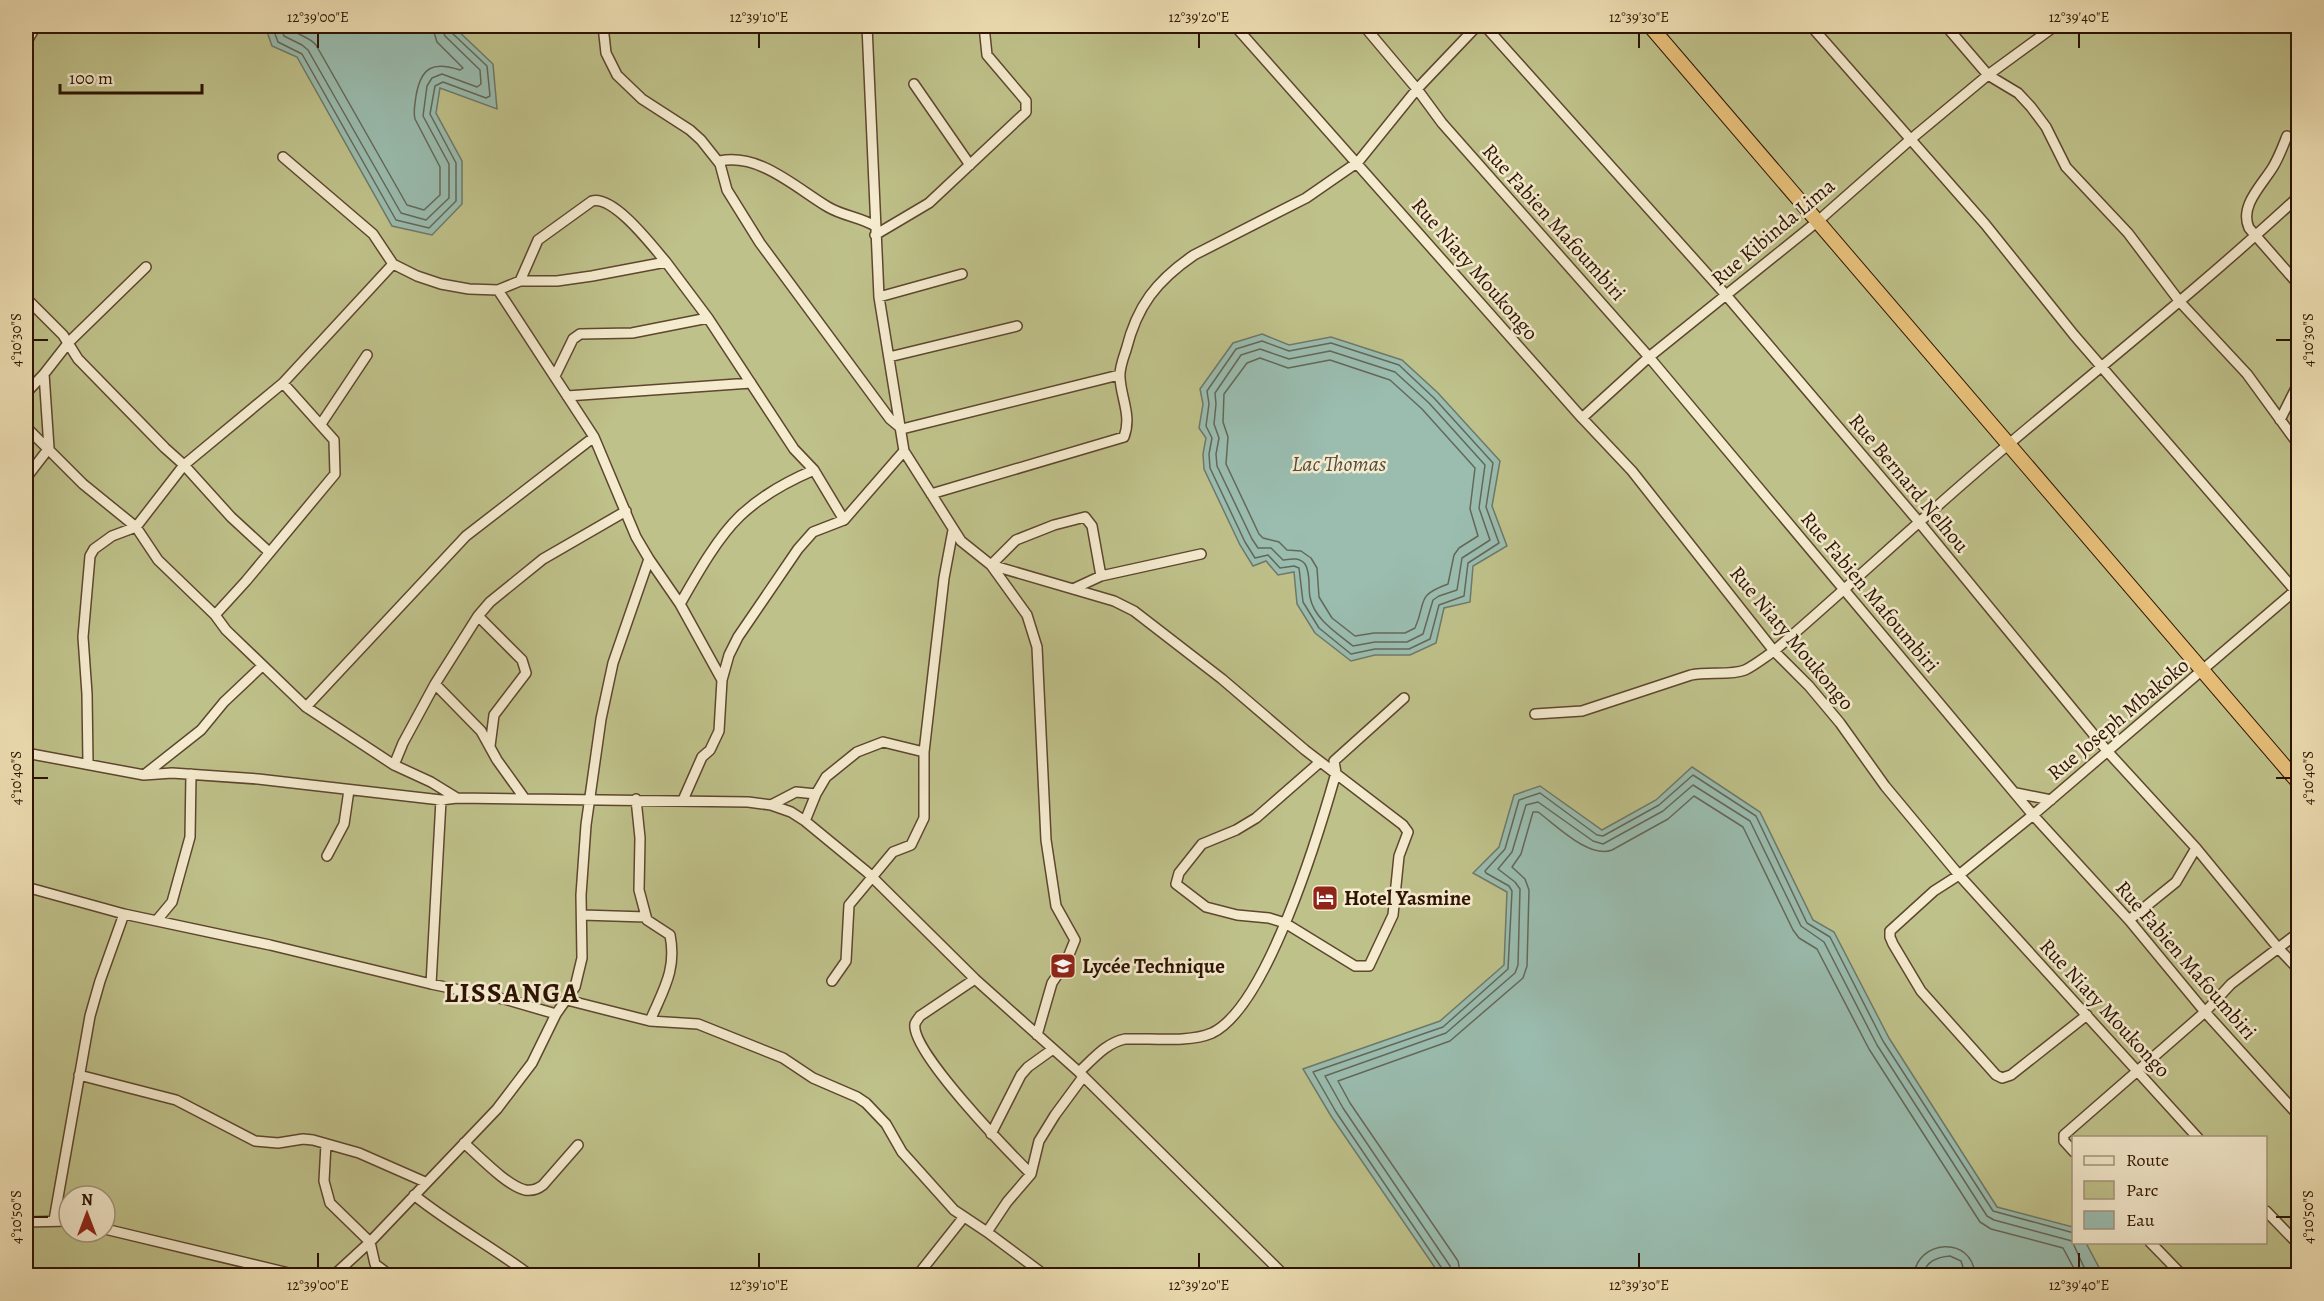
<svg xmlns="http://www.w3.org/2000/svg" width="2324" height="1301" font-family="Alegreya,serif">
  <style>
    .green { fill: #bfc18a; stroke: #766a46; stroke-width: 1.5; fill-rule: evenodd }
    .water { fill: #9abdb0; stroke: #6e796a; stroke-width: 1.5 }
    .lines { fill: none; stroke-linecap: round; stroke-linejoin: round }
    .shore { stroke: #646859; stroke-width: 1.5 }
    .minor-casing { stroke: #5e462f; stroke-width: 12 }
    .highway-casing { stroke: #2d1302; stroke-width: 16 }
    .minor { stroke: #f5ebcf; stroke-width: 9 }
    .highway { stroke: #e8c07a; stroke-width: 14 }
    .ticks { fill: none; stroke: #2d1302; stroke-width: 2 }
    .labels { text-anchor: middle; stroke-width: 5; stroke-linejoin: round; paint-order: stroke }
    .street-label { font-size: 21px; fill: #2d1302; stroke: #f5ebcf }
    .poi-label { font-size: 21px; font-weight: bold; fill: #2d1302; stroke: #f5ebcf; text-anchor: start }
    .water-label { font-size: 22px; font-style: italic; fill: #534e3f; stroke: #f5ebcf }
    .district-label { font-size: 27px; font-weight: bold; letter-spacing: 1.5px; fill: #2d1302; stroke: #f5ebcf }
    .neatline { fill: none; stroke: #2d1302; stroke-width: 2 }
    .ticks-label { font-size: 15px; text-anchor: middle; fill: #2d1302 }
  </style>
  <rect width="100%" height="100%" fill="#efe0b5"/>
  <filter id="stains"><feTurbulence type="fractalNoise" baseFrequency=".00333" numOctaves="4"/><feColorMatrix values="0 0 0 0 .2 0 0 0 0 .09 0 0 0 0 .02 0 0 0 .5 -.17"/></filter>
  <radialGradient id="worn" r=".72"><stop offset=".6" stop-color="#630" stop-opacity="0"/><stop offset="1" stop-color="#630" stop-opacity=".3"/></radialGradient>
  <!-- green -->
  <path class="green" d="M26,26H2298V1275H26ZM2074,1138H2266V1242H2074ZM69,1196H105V1232H69Z"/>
  <!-- water -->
  <path class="water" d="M265,26H453L493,64L497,109L440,88L436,113L462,161V204L432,235L392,226L297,57L272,46Z
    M1262,334L1289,345L1331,337L1402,360L1438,393L1500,461L1492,506L1507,546L1473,566L1470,602L1444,608L1436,643L1410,655H1375L1351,661L1315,633L1297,604L1294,572L1278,575L1266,561L1253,566L1240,545L1204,469L1203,454L1206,438L1199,428L1203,404L1200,389L1233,343Z
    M1692,767L1760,812L1813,920L1834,932L1889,1038L1997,1207L2073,1227L2074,1242L2086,1243L2103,1275L1954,1276L1950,1269L1929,1276L1440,1275L1331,1116L1303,1069L1440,1021L1504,965L1507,892L1473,873L1499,847L1514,795L1540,786L1602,830L1656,800Z"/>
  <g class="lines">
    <!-- shore -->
    <path class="shore" d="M272,26L278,42L302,54L396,220L429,228L456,201V163L430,114L435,86L443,82L486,98L490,96L487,66L451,32L449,26
      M280,26L284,36L302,45L308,50L401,213L426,220L449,198V164L423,116L427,86L432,78L442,74L477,87L481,84L480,70L445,36L441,26
      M289,26C294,35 309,36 316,45L407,205L424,210L440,195V167L415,119C413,111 415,104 416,96C421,67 433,61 460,70L463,68L437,42L432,26
      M1262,341L1289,351L1331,343L1399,365L1434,398L1493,463L1486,507L1499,543L1468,563L1464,596L1439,605L1430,639L1409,649H1375L1351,654L1319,628L1303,602L1299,568L1294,566L1280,568L1268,555L1255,558L1245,542L1210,468L1209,454L1212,438L1206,426L1209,404L1207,391L1236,349Z
      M1260,349L1289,359L1330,351L1395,372L1429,403L1485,465L1479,508L1490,540L1462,558L1457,590L1439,596L1433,600L1423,634L1407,642H1375L1353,646C1337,633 1314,619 1310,597C1308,587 1311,573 1305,564C1299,557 1291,559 1283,560L1271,548H1258L1252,539L1217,466L1216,454L1219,438L1214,424L1216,404L1215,393L1241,355Z
      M1260,358L1288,368L1330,360L1390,380L1422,409L1475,468L1470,509L1478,536L1459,548L1454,555L1448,584C1415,596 1427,601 1415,628L1405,633H1374L1355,636L1332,618L1319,597L1317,568L1311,558L1301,551L1287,550L1279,542L1263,538L1259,534L1226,464L1228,437L1223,422L1224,394L1247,363Z
      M1444,1276L1443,1270L1336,1112L1313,1072L1443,1027L1508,969L1512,891L1509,886L1486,873L1485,871L1505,849L1519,800L1540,793L1597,835L1603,836L1659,805L1693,775L1756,816L1807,923L1830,937L1883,1041L1993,1211L2074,1233
      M1452,1276L1450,1266L1343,1108L1325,1076L1446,1033L1515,973L1518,965L1520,889L1515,882L1498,869L1512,852L1526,805L1538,802L1593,841L1603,844L1663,811L1693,785L1750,821L1801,926L1824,942L1877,1045L1987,1216L1994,1220L2072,1241L2088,1276
      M1461,1276L1458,1261L1350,1103L1338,1081L1450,1041L1523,978L1527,966L1529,890L1525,879L1512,867L1521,854L1533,812H1538C1556,825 1589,859 1612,850L1668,819L1694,796L1743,827L1793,930L1799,938L1817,949L1869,1049L1980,1222L1991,1229L2063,1248L2078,1276
      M1914,1276C1916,1240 1973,1234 1975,1276
      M1923,1276C1925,1261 1937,1257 1950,1256L1961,1261L1966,1276"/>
    <defs>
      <path id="minor" d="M603,26L606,53L617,75L642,99L690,130L701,140L720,164L727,190L760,243L890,419L902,429L1119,375
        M1235,26L1582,418L1632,471L1774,651L1809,686L1840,723L1885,786L1959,875L2198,1138
        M1364,26L1417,89L1442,123L1649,357L2033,815L2129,920L2205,1012L2298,1115
        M1485,26L1726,295L1919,522L2108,752L2196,848L2279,949L2298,969
        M1811,26L1985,224L2074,335L2298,594
        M1946,26L1988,75L2018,93L2031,107L2046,127L2066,167L2128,233L2180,302L2247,374L2298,444
        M26,43L36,26
        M914,84L970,165
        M2287,136C2283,146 2279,157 2273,167C2262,185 2239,206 2249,228L2298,284
        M283,157L373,234L393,264L417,276L441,284L469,289L498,290L520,281H557L592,276L666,262L708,318L794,449L814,470L844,520
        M720,164V161C760,153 796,188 828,207C843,216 860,217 875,226
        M875,235L929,203L1026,112V101L987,55L984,26
        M520,281L538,240L592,201C614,195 653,247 666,262
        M498,290L594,437L636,537L649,559L680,604L722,680
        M879,297L962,274
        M26,298L63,335L78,359L165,448L184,465L231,517L269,552
        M889,357L1017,326
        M555,376L573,339L580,334L632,333L708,318
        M26,393L44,374L69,342L146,267
        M567,396L751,383
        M1582,418L1649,357L1818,221L1911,139L1988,75L2055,26
        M2280,420L2298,384
        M321,424L367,355
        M26,427L83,484L136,527L158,560L215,615L226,630L306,707L394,765L431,782L457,798
        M904,451L961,541L991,565L1016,540L1054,525L1085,517L1092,526L1101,576
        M26,478L49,448L44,374
        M931,494L1124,437C1132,416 1121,398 1120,378C1119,369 1123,359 1126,350C1137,306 1156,281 1194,255L1306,198L1358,162L1417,89L1477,26
        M991,565L1027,615L1037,647L1046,840L1056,906L1075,940L1066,962L1052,983L1037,1035
        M991,565L1073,589L1101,576L1201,554
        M1073,589L1114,601L1134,611L1222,679L1305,750L1403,825L1408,832L1399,856L1393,915L1369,966H1355L1285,923L1269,918L1237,915L1206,907L1176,884L1179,873L1202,844L1236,830L1256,818L1320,762
        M680,604C696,576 717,538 740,516C761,496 788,481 814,470
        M215,615L246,581L335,474L334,440L283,383
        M478,616L522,660L526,673L494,715L490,746
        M435,684L481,731L497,760L525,799
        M306,707L466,536L594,437
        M1535,714L1582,711L1691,675C1708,671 1730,676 1745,670C1755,665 1765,657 1774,651C1853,583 1929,511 2009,444C2106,362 2205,283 2298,197
        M26,753L144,775L172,773L258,779L441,800L457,798L748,802L771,805L791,812L805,821L867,872L975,979L1079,1072L1285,1276
        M88,763L87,694L83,637L90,556L94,549L112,536L136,527L184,465L283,383L393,264
        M394,765L403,743L435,684L478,616L490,602L543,559L626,511
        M144,775L201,730L224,702L262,666
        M2016,793L2051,800
        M636,799L640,838L639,890L647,920L670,935C677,970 663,990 650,1021
        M683,800L702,757L710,750L719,731L722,680L729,655L738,637L798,549L813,532L844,520L904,451L879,297L867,26
        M771,805L796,792L816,794
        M805,821L816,794L826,777L857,752L883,742L924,752
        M327,856L344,824L349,790
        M26,887L124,914L270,945L431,984L508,1000L556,1014
        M582,915L646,917
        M157,920L172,902L190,837L191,774
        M2129,920L2176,882L2196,848
        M975,979L920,1016C918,1019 916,1021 915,1024C910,1051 1010,1153 1031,1174
        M832,981L846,961L849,905L893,852L911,845L924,818V752L944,578L953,530
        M431,984L441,800
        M567,1000L650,1021L698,1024L783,1058L813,1078L857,1097L866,1103L886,1124L902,1152L954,1210L987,1232
        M2087,1015L2011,1075L2002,1078L1996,1075L1921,991L1893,944L1890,937V931L1934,891L1959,875L2033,815L2298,588
        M1079,1072C1094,1058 1106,1043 1125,1039C1150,1038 1189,1043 1212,1033C1267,1007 1319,833 1336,773L1334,761L1404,698
        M79,1075L176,1100L255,1141L278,1143L303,1139L313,1140L359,1153L425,1182
        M991,1134L1021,1075L1028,1067L1053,1049
        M464,1143C478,1155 507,1186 525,1190C532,1191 538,1189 543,1185L578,1145
        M326,1144L324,1181L330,1203L370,1242L375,1264L391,1276
        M2074,1152L2064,1141V1135L2205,1012L2231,984L2298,933
        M414,1195C451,1225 493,1247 531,1276
        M2266,1211L2298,1244
        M54,1220L90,1016L100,981L124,914
        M26,1222L69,1221
        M105,1229L301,1276
        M2150,1242L2183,1276
        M333,1276L370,1242L497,1109L532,1063L556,1014L575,987L582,958L581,895L586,825L601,719L613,663L649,559
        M917,1276L963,1218
        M1046,1276L987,1232L1007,1202L1031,1174L1039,1141L1055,1115L1083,1077
        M2298,1276V1275"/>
      <path id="highway" d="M1650,26L2298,782"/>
    </defs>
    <!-- minor casing -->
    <use href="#minor" class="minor-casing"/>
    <!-- highway casing -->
    <use href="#highway" class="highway-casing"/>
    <!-- minor -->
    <use href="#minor" class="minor"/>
    <!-- highway -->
    <use href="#highway" class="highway"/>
  </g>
  <!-- ticks -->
  <path class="ticks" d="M318,33V48M759,33V48M1199,33V48M1639,33V48M2079,33V48M33,340H48M2276,340H2291M33,778H48M2276,778H2291M33,1217H48M2276,1217H2291M318,1253V1268M759,1253V1268M1199,1253V1268M1639,1253V1268M2079,1253V1268"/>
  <!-- icons -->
  <defs>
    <symbol id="hotel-square" viewBox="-11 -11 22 22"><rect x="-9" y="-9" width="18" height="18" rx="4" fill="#8f2418" stroke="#f5ebcf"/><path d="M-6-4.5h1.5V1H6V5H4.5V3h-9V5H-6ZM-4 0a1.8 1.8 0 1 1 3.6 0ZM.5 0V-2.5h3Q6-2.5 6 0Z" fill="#fff"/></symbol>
    <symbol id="school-square" viewBox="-11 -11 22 22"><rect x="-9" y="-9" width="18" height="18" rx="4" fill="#8f2418" stroke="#f5ebcf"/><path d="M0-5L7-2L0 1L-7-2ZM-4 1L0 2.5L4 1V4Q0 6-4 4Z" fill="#fff"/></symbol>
  </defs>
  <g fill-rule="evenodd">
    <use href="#hotel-square" x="1310" y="883" width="30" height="30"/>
    <use href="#school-square" x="1048" y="951" width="30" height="30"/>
  </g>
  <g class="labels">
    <!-- street labels -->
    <g class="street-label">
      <text transform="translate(1554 222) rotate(48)" y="7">Rue Fabien Mafoumbiri</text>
      <text transform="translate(1773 232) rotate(-40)" y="7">Rue Kibinda Lima</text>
      <text transform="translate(1475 269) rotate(49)" y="7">Rue Niaty Moukongo</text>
      <text transform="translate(1909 483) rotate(50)" y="7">Rue Bernard Nelhou</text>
      <text transform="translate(1870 592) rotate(50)" y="7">Rue Fabien Mafoumbiri</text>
      <text transform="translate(1792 638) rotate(50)" y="7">Rue Niaty Moukongo</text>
      <text transform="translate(2118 719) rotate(-40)" y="7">Rue Joseph Mbakoko</text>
      <text transform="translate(2186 960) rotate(49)" y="7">Rue Fabien Mafoumbiri</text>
      <text transform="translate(2105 1008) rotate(47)" y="7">Rue Niaty Moukongo</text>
    </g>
    <!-- poi labels -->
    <g class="poi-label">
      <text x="1344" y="905">Hotel Yasmine</text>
      <text x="1082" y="973">Lycée Technique</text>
    </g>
    <!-- water labels -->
    <g class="water-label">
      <text x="1339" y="471">Lac Thomas</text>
    </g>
    <!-- district labels -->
    <g class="district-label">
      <text x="512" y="1002">LISSANGA</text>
    </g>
  </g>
  <!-- margin -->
  <rect width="2324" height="1301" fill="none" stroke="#efe0b5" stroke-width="66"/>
  <!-- legend -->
  <rect x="2072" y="1136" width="195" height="108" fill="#f5ebcf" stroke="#a5957d" stroke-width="1.5"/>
  <rect x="2084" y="1156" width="30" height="9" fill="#f5ebcf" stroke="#a5957d" stroke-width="1.5"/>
  <text x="2126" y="1166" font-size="18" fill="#2d1302">Route</text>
  <rect x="2084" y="1181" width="30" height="18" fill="#bfc18a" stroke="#a5957d" stroke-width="1.5"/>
  <text x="2126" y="1196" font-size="18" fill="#2d1302">Parc</text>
  <rect x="2084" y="1211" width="30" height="18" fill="#9abdb0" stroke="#a5957d" stroke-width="1.5"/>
  <text x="2126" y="1226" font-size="18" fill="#2d1302">Eau</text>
  <!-- north arrow -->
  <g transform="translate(87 1214)"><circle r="28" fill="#f5ebcf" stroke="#a5957d" stroke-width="1.5"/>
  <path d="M0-4.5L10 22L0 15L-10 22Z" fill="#8f2418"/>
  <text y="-9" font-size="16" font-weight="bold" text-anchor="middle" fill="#2d1302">N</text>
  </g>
  <!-- scale -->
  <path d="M60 84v9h142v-9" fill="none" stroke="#2d1302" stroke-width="3"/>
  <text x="69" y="84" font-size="18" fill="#2d1302" stroke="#f5ebcf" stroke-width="4.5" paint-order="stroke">100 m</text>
  <rect x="33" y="33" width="2258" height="1235" class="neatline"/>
  <g class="ticks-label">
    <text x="318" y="22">12°39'00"E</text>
    <text x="759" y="22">12°39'10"E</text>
    <text x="1199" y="22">12°39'20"E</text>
    <text x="1639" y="22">12°39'30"E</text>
    <text x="2079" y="22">12°39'40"E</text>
    <text transform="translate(16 340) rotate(-90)" y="5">4°10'30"S</text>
    <text transform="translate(2308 340) rotate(-90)" y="5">4°10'30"S</text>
    <text transform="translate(16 778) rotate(-90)" y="5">4°10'40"S</text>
    <text transform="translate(2308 778) rotate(-90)" y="5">4°10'40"S</text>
    <text transform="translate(16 1217) rotate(-90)" y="5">4°10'50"S</text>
    <text transform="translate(2308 1217) rotate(-90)" y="5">4°10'50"S</text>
    <text x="318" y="1290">12°39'00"E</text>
    <text x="759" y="1290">12°39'10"E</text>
    <text x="1199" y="1290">12°39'20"E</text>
    <text x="1639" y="1290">12°39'30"E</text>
    <text x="2079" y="1290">12°39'40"E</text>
  </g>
  <rect width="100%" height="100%" filter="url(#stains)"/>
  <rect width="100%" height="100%" fill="url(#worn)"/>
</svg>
